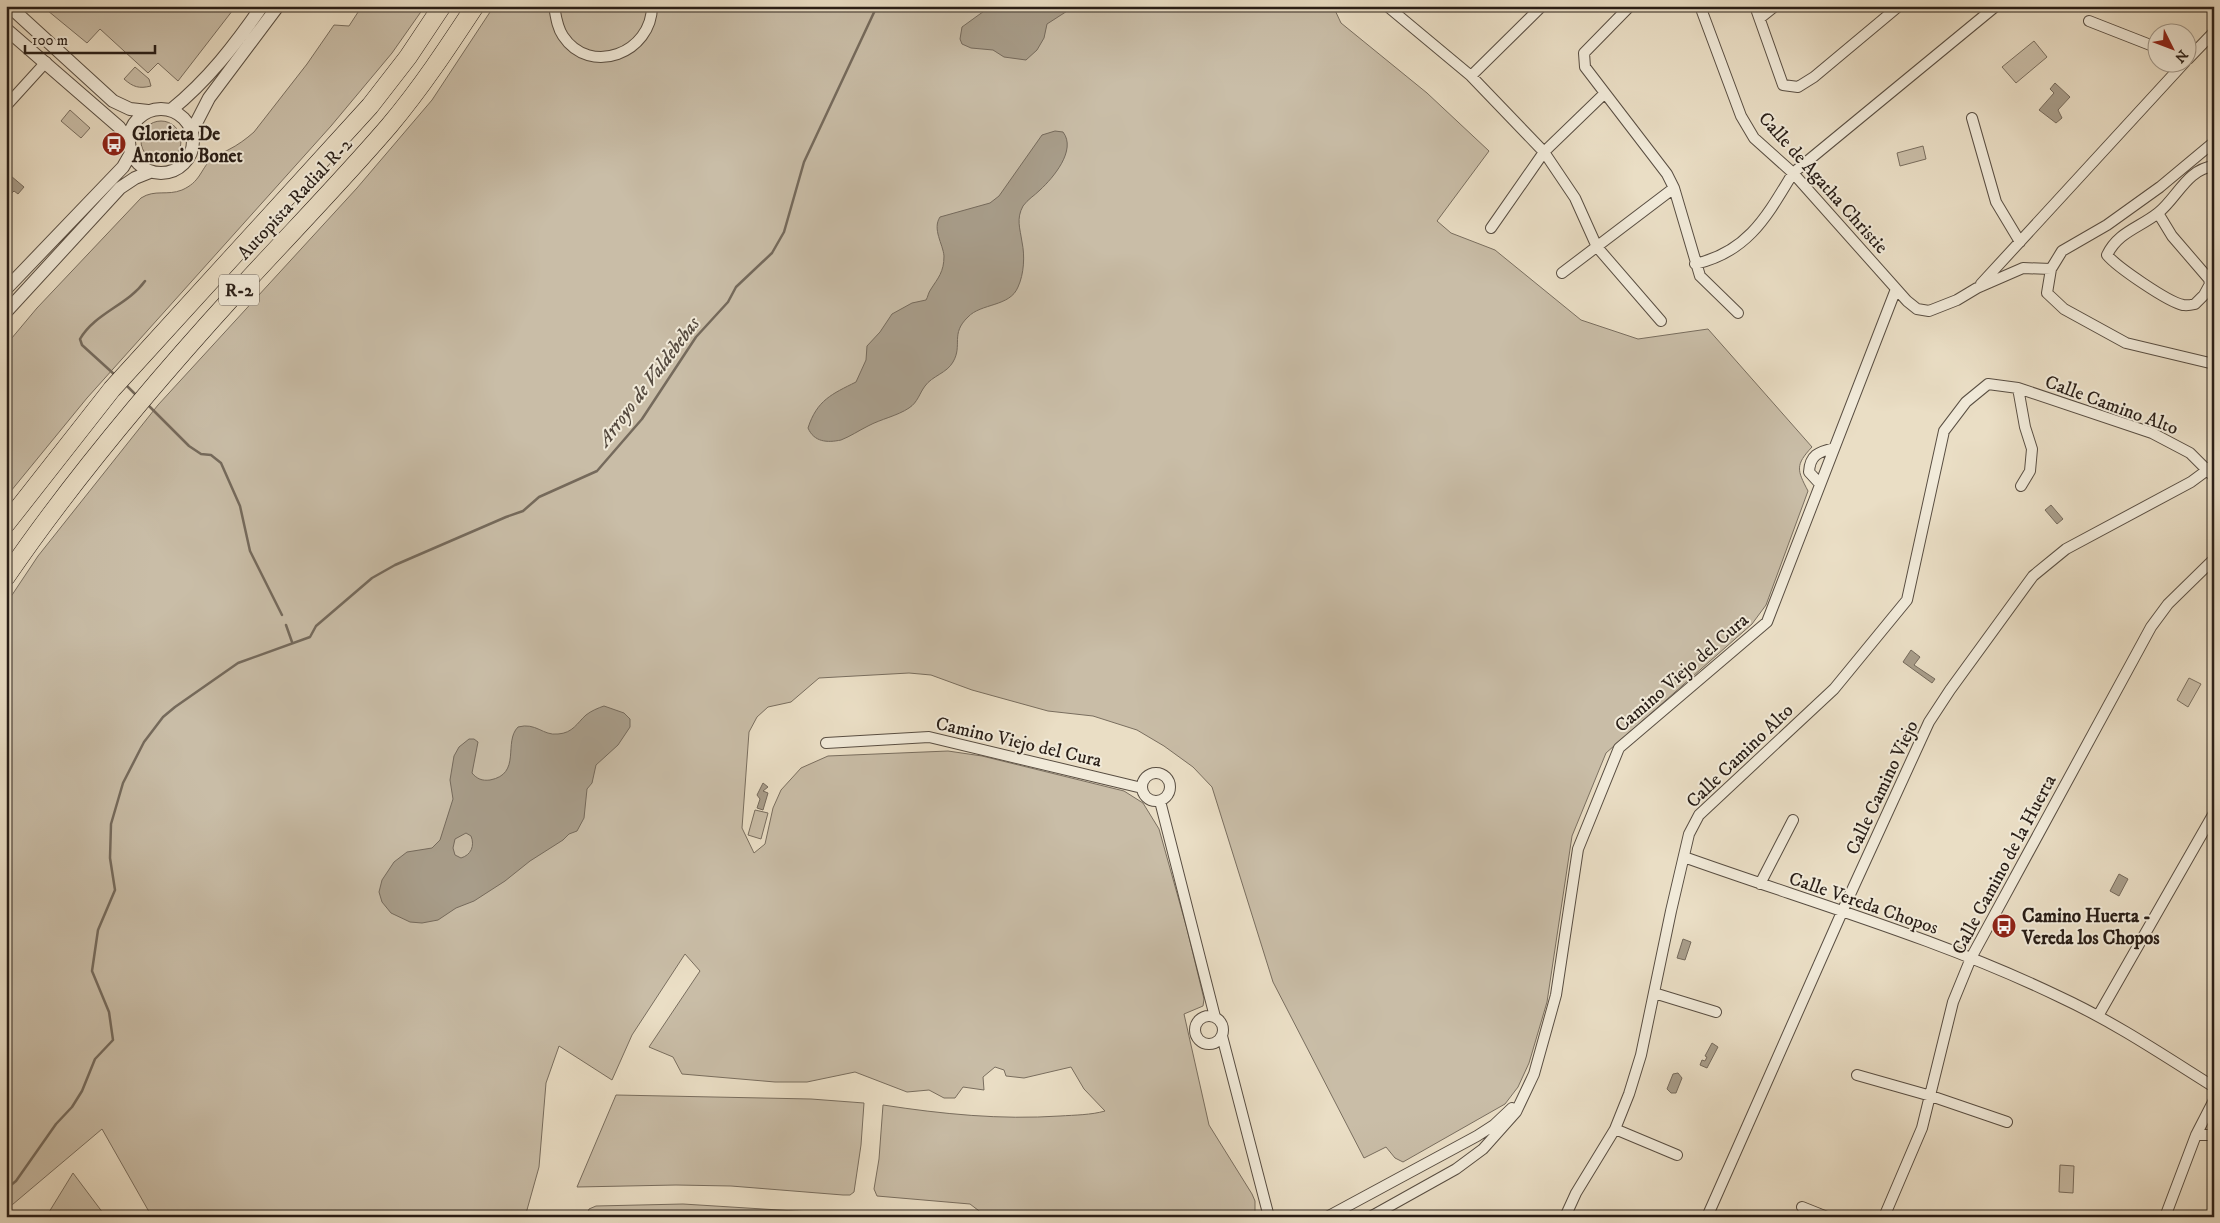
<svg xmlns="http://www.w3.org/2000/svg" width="2220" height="1223" font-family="'IM FELL DW Pica',serif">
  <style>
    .green { fill: #c9bda7; stroke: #796e5f }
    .water { fill: #a89d8a; stroke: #756a5c; fill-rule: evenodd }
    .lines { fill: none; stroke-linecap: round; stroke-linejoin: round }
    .stream { stroke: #756a5c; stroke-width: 2.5 }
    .minor-casing { stroke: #594e42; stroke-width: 12 }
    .tertiary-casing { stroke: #594e42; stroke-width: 14 }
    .motorway-casing { stroke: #291e17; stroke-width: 19 }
    .minor { stroke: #f1ead9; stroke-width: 10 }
    .tertiary { stroke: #f1ead9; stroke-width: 12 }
    .motorway { stroke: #eadec5; stroke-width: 18 }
    .labels { text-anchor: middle; stroke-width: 4; stroke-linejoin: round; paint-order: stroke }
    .shield { fill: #f1ead9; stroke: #655b51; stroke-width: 1 }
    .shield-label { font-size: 18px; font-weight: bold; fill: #291e17 }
    .poi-label { font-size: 19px; font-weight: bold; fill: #291e17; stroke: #f1ead9; text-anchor: start }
    .street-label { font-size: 19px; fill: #291e17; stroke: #f1ead9 }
    .water-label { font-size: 20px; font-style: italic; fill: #554a3f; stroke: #f1ead9 }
  </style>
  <rect width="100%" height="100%" fill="#eadec5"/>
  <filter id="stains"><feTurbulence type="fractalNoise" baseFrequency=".004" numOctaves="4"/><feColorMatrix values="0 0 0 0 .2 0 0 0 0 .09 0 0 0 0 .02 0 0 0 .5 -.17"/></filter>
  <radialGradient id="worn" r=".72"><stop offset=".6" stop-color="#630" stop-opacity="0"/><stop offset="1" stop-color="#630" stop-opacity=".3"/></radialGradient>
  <!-- green -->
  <path class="green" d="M42,6H236L178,81L158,63L148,73L100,29L87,43Z
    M362,6H425L392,53L331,126L87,398L6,497V345L37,308L141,198C155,189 167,196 182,190C200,182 200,171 211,159C215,155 223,153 228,150C238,145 246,139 254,132L307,64L334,25L349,26Z
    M494,6H1333L1341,23L1427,93L1489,151L1437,221L1451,233L1495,250L1581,320L1638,339L1708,329L1812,447C1795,465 1797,470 1808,491L1766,605L1752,624L1606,753L1572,836L1547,1002L1529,1063L1518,1087L1505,1104L1403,1162L1395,1158L1386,1147L1364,1158L1273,982L1212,787L1193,767L1164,746L1137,730L1093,716L1048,711L972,690L931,675L909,673L819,678L791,702L768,707L757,717L749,732L742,828L754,853L765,844L773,808L781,790L801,768L828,756L948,751L982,756L1124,791L1143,803L1159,829L1187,929L1204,999L1203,1006L1184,1014L1209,1125L1252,1194L1255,1201V1217H987L970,1204L877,1196L874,1189L879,1159L883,1105C942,1114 1000,1120 1060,1116C1075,1115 1091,1115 1105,1111L1084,1089L1071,1067L1024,1078L1006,1076L1004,1070L995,1067L983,1077L984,1090L963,1087L955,1098H944L929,1090L907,1092L855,1072L807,1082H775L682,1074L673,1057L649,1047L700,971L685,954L632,1035L612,1080L559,1046L546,1083L539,1167L525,1217H152L102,1129L6,1210V604L38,556L158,405L357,188L432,100Z
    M2034,41L2047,57L2016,83L2002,67Z
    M135,67L149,79L151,86C139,89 133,87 124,79Z
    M70,110L90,128L81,138L61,121Z
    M141 141a20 20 0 1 1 40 0a20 20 0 1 1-40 0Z
    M1923,146L1926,159L1900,166L1897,153Z
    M2189,678L2201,684L2188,707L2177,700Z
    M755,810L768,813L761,839L748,835Z
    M616,1095L811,1099L864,1103L861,1145L854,1192L850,1195H843L731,1186L676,1185L577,1187Z
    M2060,1165L2074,1166L2073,1193L2059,1192Z
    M73,1173L106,1217H46Z
    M683,1204L843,1214L846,1217H586L589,1209L596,1206Z"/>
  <!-- water -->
  <path class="water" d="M991,6H1075L1047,24L1044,38L1037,50L1026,60L1004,57L993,50L971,48L962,44L960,39L962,27Z
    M2055,83L2070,97L2058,110L2062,118L2056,123L2039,110L2054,93L2050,89Z
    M1055,131L1063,132C1077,150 1053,178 1040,190C1034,196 1028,199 1023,206C1016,219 1020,228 1022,242C1025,256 1024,274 1018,287C1010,307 981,303 968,317C950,334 963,345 953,362C947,373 932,376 925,386C919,394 918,402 909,408C897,416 881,419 868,426C858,431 851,436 841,440C827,443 814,442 808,428C817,400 832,394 856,382L866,360L867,346L880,332L892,314L912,303L926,300C928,297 928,293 931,289C938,278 944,272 944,256C943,244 932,229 940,217L990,203L999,196L1042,135Z
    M11,176L24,187L18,194L14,191L6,199V182Z
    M2051,505L2063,519L2057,524L2045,510Z
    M1911,650L1920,657L1914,665L1935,679L1932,683L1903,662Z
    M604,706L624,713L630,719V727L618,745L596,765L592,783L587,789L584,818L577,831L569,834L563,840L530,861L505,881L474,901L456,908L438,920L422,923L410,922L391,913L382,902L379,892L382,880L394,862L407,852L432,848L440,840L453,799L450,780L454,756L459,747L469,739H474L478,742L472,773C477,779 482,781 490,780C522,774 503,742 518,727C536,722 543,736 558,734C573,733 577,723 586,715C591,711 598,708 604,706ZM466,833L471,836C475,846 471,855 461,858L455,855L453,848L455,839Z
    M763,783L768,787L763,791L768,793L763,810L757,808L760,799L757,795Z
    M2119,874L2128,879L2119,896L2110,891Z
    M1683,939L1691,942L1685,960L1677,958Z
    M1712,1043L1718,1047L1707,1068L1700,1065L1702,1060L1705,1061L1707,1057L1705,1056Z
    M1678,1073L1682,1078L1676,1093H1671L1667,1089L1673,1074Z"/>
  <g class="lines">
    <!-- stream -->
    <path class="stream" d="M115,375L82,345L80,339C95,313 128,305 145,281
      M125,384L137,396
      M147,404L189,446L201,454L211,455L221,463L240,506L250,551L282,615
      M286,625L292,642
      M6,1189L16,1181L56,1124L72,1107L82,1091L95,1059L113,1040L109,1012L92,971L98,930L115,890L110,858L111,824L123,783L144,742L163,717L175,707L238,663L310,637L316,626L372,578L395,565L506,517L523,511L539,497L597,471L642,419L696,337L728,302L736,287L772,253L784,232L804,162L877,6"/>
    <defs>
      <path id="minor" d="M554,6C556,17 557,27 563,36C590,77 652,53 652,6
        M1387,6L1471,76L1544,152L1575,198L1597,247L1661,321
        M1630,6L1584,53L1585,67L1667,174L1674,188L1700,276L1738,313
        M1700,6L1741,116L1754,138L1793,173L1907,301L1917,309L1929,311L1957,300L1977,288L2023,268L2051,269
        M1755,6L1783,85L1798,87L1814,77L1899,6
        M1760,18L1775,6
        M2089,21L2158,48
        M2188,59L2214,32
        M1471,76L1542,6
        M6,106L46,62
        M1972,118L1996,202L2020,242
        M2214,142L2160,187L2107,225L2062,251L2051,269L2047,293L2064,309L2126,343L2214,364
        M2158,213L2172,236L2209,279L2210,284L2204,295L2195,304C2191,305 2187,306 2183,305C2168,302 2117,267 2107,255C2118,232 2139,228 2158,213C2177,198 2187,169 2214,166
        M1491,228L1544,152L1604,94
        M1695,264C1748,252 1767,216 1793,173L1996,6
        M1562,273L1674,188
        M1981,284L2185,62
        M2018,388L2025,427L2032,449L2030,471L2021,486
        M1820,484L1809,472C1810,455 1818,452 1834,448
        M826,743L929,737L1142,788
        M1142 787a14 14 0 1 1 28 0a14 14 0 1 1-28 0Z
        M1160,801L1215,1017
        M1684,857C1810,902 1940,939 2060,997C2114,1022 2163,1055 2214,1087
        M1760,884L1793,820
        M1654,993L1716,1012
        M2098,1016L2214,813
        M1195 1030a14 14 0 1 1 28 0a14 14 0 1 1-28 0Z
        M1222,1036L1269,1217
        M1857,1075L1931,1096L2007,1122
        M1615,1129L1677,1155
        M2196,1135H2214
        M1802,1207L1827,1217
        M1327,1217L1477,1136L1494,1125L1512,1108
        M1370,1217L1456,1169L1483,1149L1516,1112L1534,1074L1556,995L1578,849L1619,748L1767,622L1896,289
        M1565,1217L1576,1193L1615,1129L1629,1094L1641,1055L1671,911L1689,834L1699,815L1834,689L1907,600L1944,431L1966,402L1988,384L2018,388L2152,433L2190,453L2214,477
        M1707,1217L1842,912L1929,722L1950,690L2033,576L2066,549L2191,482L2214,465
        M1884,1217L1922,1128L1953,1002L1971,958L2151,627L2168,604L2214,559
        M2165,1217L2196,1135L2214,1100"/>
      <path id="tertiary" d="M9,6L113,101L130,109L148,111
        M6,29L119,127L126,137L129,146
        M129 141a32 32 0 1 1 64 0a32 32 0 1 1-64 0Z
        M171,110C208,80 235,45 262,6
        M192,131L209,98L278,6
        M6,289L123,167L131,153
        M6,312L120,188L135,178L150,172"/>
      <path id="motorway" d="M6,524L112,389L370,106L408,57L442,6
        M6,577C75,476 154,383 236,293C287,237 340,183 389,126C421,88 448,47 475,6"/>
    </defs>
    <!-- minor casing -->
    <use href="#minor" class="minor-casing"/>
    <!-- tertiary casing -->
    <use href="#tertiary" class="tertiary-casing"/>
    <!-- motorway casing -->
    <use href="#motorway" class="motorway-casing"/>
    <!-- minor -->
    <use href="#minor" class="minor"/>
    <!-- tertiary -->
    <use href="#tertiary" class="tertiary"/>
    <!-- motorway -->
    <use href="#motorway" class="motorway"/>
  </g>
  <!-- icons -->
  <defs>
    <symbol id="bus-disc" viewBox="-11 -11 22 22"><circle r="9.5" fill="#8f2418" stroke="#f1ead9"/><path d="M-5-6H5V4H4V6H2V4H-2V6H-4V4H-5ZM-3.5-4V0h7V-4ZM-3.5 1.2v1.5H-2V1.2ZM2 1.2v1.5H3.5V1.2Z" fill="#fff"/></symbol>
  </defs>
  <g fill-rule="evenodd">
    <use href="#bus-disc" x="100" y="130" width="28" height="28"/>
    <use href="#bus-disc" x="1990" y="912" width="28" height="28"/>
  </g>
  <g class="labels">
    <!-- shield labels -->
    <rect class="shield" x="219" y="274.5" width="40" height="31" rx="4"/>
    <g class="shield-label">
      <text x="239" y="296">R-2</text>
    </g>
    <!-- poi labels -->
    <g class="poi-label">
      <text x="132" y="140">Glorieta De<tspan x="132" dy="22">Antonio Bonet</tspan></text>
      <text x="2022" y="922">Camino Huerta -<tspan x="2022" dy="22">Vereda los Chopos</tspan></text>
    </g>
    <!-- street labels -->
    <g class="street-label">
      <text transform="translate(1824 182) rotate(48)" y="7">Calle de Agatha Christie</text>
      <text transform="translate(294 198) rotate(-47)" y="7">Autopista Radial R-2</text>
      <text transform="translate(2112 404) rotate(20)" y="7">Calle Camino Alto</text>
      <text transform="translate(1681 672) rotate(-41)" y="7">Camino Viejo del Cura</text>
      <text transform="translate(1019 741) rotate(13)" y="7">Camino Viejo del Cura</text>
      <text transform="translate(1739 755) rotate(-44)" y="7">Calle Camino Alto</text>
      <text transform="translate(1881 787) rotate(-65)" y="7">Calle Camino Viejo</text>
      <text transform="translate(2003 864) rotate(-62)" y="7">Calle Camino de la Huerta</text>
      <text transform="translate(1864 902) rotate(19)" y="7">Calle Vereda Chopos</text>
    </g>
    <!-- water labels -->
    <g class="water-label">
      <text transform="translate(648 381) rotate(-53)" y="7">Arroyo de Valdebebas</text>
    </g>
  </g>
  <!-- margin -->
  <rect width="2220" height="1223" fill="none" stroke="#eadec5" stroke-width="25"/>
  <rect x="8" y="8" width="2205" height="1208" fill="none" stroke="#291e17" stroke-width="2.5"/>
  <rect x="12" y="12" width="2195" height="1198" fill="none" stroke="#291e17"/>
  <!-- north arrow -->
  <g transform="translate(2172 48) rotate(132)"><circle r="24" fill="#f1ead9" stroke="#a1988b"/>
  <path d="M0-4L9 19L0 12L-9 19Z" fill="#8f2418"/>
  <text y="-8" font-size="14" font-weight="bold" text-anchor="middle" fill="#291e17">N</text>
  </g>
  <!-- scale -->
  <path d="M25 45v8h130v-8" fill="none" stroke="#291e17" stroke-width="2.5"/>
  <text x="32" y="45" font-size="15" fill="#291e17" stroke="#f1ead9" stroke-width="4" paint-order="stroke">100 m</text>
  <rect width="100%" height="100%" filter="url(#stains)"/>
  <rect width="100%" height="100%" fill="url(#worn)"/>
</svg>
